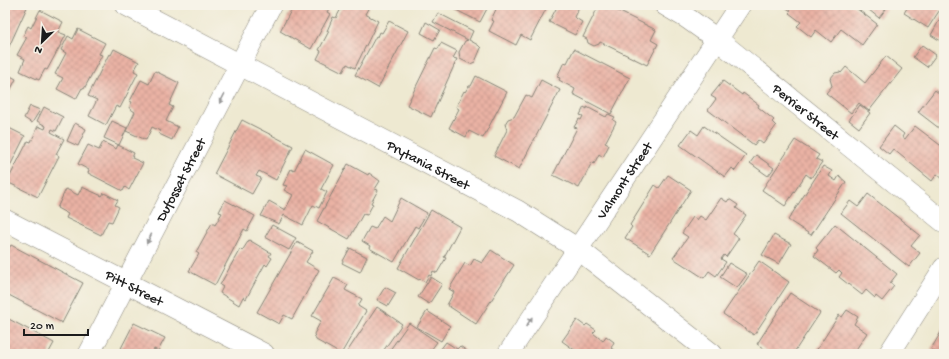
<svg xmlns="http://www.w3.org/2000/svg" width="949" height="359" font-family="'Gochi Hand',sans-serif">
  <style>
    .building { fill: url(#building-cross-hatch) }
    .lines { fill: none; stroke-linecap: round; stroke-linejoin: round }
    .minor-casing { stroke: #858276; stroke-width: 22 }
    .minor { stroke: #fff; stroke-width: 21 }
    .oneway { fill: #999 }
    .labels { text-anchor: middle; stroke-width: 3.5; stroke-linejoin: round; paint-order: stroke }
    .street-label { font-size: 14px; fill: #1c1c1c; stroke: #f7f3e8 }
  </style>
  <defs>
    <pattern id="building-cross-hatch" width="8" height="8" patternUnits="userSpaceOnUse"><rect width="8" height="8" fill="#eab2a4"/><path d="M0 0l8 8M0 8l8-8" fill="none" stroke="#c8988d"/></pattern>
  </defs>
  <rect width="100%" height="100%" fill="#f7f3e8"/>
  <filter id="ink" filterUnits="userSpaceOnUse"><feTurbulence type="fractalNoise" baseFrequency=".025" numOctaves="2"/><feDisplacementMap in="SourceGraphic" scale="8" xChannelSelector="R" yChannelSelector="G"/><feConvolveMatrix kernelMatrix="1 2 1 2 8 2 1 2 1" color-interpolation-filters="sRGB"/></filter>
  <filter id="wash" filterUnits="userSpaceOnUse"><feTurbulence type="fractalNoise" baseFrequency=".012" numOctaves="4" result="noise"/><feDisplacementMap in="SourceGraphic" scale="16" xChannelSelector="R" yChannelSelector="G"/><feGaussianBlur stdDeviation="0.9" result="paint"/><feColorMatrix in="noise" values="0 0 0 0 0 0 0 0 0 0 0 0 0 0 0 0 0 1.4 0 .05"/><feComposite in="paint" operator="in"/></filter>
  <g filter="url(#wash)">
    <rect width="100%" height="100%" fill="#eee9d1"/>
    <g id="blocks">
      <!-- building -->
      <path class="building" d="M5,5H28L7,51L5,50Z
        M294,5H331L327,12L330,14L311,49L280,31Z
        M343,5H365L369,7L365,14L378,21L355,68L347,64L343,72L317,59L321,51L319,50L329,31H327L333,17L336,18Z
        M446,5H489L480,22Z
        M498,5H548L530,40L521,35L516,45L489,31L494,21L491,20Z
        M558,5H580L574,17L582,22L575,35L549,22Z
        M599,5H606L656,30L651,40L658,44L647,65L600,42L599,44L594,46L588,43L587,39L583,37Z
        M786,5H852L877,24L862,45L841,29L831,42L816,30L811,37L797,26L801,22L789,13L791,11L785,7Z
        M863,5H889L879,18Z
        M909,5H943L928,28L904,13Z
        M40,10L63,22L58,32L66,35L47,70L45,69L39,80L20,71L25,59L17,55L27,37L23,36L28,26L31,28Z
        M944,12V43L931,35Z
        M438,13L473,31L469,40L478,45L481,48L475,62L470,64L460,59L459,52L465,41L468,40L433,22Z
        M389,21L408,31L378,88L355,75L376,36L378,37L380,32L382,33Z
        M426,22L440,30L434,40L421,33Z
        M78,29L105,43L99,54L102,55L84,89L82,88L76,99L57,89L63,78L55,74L66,53L61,50L68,36L73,39Z
        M441,43L457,51L453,58L457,59L431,117L407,105L435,48L438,49Z
        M922,45L936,55L927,67L913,57Z
        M114,49L139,62L134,71L138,73L120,108L116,106L106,125L89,116L97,100L88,96L109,54L111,55Z
        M574,49L630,78L611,114L573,94L575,89L559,80L560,78L557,77L564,62L567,63Z
        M886,56L902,69L869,111L859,103L851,113L826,93L832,86L830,79L835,73L840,72L841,73L846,67L865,83Z
        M155,71L179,83L169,105L173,107L166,121L178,127L172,140L159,134L160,131L152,127L146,140L126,131L135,112L129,108L132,102L130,101L141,80L149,84Z
        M5,73L16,79L10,91L6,89L5,92Z
        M476,76L507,92L483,138L469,131L466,137L449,128L459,109L456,107L464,91L465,92L469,86H471Z
        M541,80L560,90L519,169L494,156L507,130L505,124L508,119L514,117L526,95L532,98Z
        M723,81L742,95L743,93L759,105L758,107L774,120L772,122L776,126L763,144L758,140L754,145L708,110L716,99L711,96Z
        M935,90L940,94L942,90L944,92V132L918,112Z
        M860,105L870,113L859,128L849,120Z
        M30,106L40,110L32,123L24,118Z
        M44,107L63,117L56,131L52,129L51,132L64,139L56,154L59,156L38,197L7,182L28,141L31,142L38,126L45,129L46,126L37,121Z
        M584,107L587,109V107L606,117L608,114L615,117L613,120L616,122L605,143L609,145L603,157L599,154L594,164L592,162L579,188L553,175L577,128L574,127L579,119L581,120L583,116L580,115Z
        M242,120L293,146L276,180L259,171L256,176L261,178L252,194L214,174Z
        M112,121L127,128L119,145L104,138Z
        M75,123L86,129L78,146L67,141Z
        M5,126L25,136L5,176Z
        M704,126L746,155L735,171L732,168L725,177L680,145L691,130L698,135Z
        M894,126L904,134L902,137L905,139L915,126L944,148V180L937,174L932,181L893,149L889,154L879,146Z
        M795,140L819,155L816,159L822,162L811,178L806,174L785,206L762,190Z
        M103,142L116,149L118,145L134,153L132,158L143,163L129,190L125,187L123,191L88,173L89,170L78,164L88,145L99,150Z
        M305,149L334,165L321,189L327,192L319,208L313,205L303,225L284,215L279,224L261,216L269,201L285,210L293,195L284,190L287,186L283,185L291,169L294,171Z
        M756,155L774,168L768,176L750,163Z
        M348,164L368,175L369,173L380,181L375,189L378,190L371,203L373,204L367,215L363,214L349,239L317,221Z
        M823,166L832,171L829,176L836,181L839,176L846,182L811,235L788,220Z
        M668,175L691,190L650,254L625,238L632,227L630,225L655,185L659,188Z
        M82,187L102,196L104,193L118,200L115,205L119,207L112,222L108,221L101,235L66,218L68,214L57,208L66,189L78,195Z
        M868,194L920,235L911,246L920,253L909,267L841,213L850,201L858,207Z
        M401,198L427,213L418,228L415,226L394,262L369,248L370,246L362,241L370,227L375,229L383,216L390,221Z
        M721,198L727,202L729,199L738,205L736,208L746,215L733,234L739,238L726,257L724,255L721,259L726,262L716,276L709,271L704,278L673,258L688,237L682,233L693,217L697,220L700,216L706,220Z
        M225,200L255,216L247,231L244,229L215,285L189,271L199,254L196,252L212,223L215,225L222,213L219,212Z
        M431,210L460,227L444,257L446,258L437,273L433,271L431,276L429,275L425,282L420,279L419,280L398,268Z
        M835,224L897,274L890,283L894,286L882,301L876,296L875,298L866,290L862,295L839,277L842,273L839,270L836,273L814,256L818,250L816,248Z
        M272,225L296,238L289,250L265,237Z
        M774,235L791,244L779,264L762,255Z
        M249,240L271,253L269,256L272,258L267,266L265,264L246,299L243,297L239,305L220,293L223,287L220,285L240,249L242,251Z
        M297,242L313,251L306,262L319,270L292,319L284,315L279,324L257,312Z
        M11,245L83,283L62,323L5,293V255Z
        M350,248L367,257L360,272L342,263Z
        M491,250L514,265L476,324L447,305L454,292L449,289L465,263L470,266L474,259L482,263Z
        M759,261L789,282L754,335L723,314Z
        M729,263L747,274L737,288L720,277Z
        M431,277L442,284L429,304L418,297Z
        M334,278L348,285L345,290L362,299L358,306L366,311L341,354L316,340L314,334L321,321L312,316Z
        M385,287L396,293L388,306L377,300Z
        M790,293L820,313L793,354H784L779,350L777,354H772L757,344Z
        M377,307L402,324L381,354H350L347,352Z
        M847,310L858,317L854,324L867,333L853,354H814L839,315L842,317Z
        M427,311L450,326L441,341L417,327Z
        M5,317L54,343L48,354H5Z
        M577,320L585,326L587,324L596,330L593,333L603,341L606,336L614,342L611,348L619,354H580L562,341Z
        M134,323L165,338L158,351L154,349L152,354H118Z
        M409,323L437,342L428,354H387Z
        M944,327V354H938L931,349Z
        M446,342L457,349L460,346L467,351L465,354H437Z"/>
    </g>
  </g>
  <g filter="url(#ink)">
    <use href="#blocks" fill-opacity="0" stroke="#858276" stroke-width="1"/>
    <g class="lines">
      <defs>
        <g id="minor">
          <path id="s1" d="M126,5L518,211L578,249L712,354"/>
          <path id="s2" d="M665,5L687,18L718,40L944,222"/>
          <path id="s3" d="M5,220L264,354"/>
          <path id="s4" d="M89,354L271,5"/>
          <path id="s5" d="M508,354L740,5"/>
          <path d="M889,354L944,268"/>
        </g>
      </defs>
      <!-- minor casing -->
      <use href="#minor" class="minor-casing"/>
      <!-- minor -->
      <use href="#minor" class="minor"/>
    </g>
    <!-- one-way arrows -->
    <defs><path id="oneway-solid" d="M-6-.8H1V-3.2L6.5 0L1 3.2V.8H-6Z"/></defs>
    <g class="oneway">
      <use href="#oneway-solid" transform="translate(222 99) rotate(117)"/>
      <use href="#oneway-solid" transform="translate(149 239) rotate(117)"/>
      <use href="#oneway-solid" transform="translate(529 322) rotate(-56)"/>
    </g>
  </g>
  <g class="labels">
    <!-- street labels -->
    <g class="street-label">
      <text dy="5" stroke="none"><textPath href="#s2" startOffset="177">Perrier Street</textPath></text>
      <text dy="5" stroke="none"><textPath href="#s1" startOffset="342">Prytania Street</textPath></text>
      <text dy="5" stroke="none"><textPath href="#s4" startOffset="197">Dufossat Street</textPath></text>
      <text dy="5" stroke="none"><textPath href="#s5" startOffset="209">Valmont Street</textPath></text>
      <text dy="5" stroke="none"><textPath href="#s3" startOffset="146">Pitt Street</textPath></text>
    </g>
  </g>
  <!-- margin -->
  <rect width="949" height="359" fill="none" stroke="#f7f3e8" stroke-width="20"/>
  <!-- north arrow -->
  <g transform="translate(42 42) rotate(205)" stroke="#f7f3e8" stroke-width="3" paint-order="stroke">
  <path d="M0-3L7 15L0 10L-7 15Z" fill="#1c1c1c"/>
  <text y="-6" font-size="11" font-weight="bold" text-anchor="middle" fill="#1c1c1c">N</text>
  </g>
  <!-- scale -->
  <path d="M24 329v6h64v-6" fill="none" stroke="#1c1c1c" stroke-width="2"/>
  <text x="30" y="329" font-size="12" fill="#1c1c1c" stroke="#f7f3e8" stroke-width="3" paint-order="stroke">20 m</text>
</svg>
